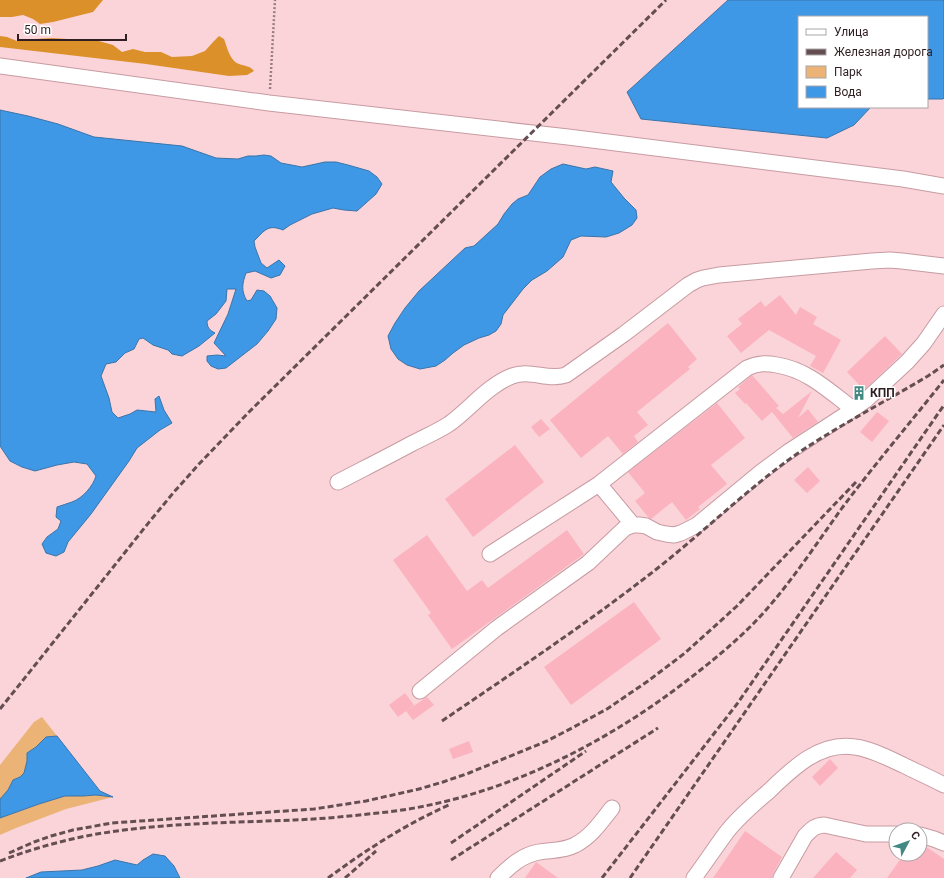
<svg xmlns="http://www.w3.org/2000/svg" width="944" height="878" font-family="Roboto,sans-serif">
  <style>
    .green { fill: #ebb376 }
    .forest { fill: #dc902a }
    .water { fill: #3f98e5; stroke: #3a74aa }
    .building { fill: #fbb3bf }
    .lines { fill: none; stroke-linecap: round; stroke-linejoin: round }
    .minor-casing { stroke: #c79ba2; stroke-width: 17 }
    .path { stroke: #9a7e82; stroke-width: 2.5; stroke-dasharray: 2 2; stroke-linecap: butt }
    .minor { stroke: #fff; stroke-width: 15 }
    .rail { stroke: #654e52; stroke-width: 3; stroke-dasharray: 6 3; stroke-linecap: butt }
    .labels { text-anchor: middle; stroke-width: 3; stroke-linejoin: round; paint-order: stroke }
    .poi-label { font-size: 12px; font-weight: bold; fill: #301f22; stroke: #fff; text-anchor: start }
  </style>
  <rect width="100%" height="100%" fill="#fad4d9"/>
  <!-- green -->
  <path class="green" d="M42,717L57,736L46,737L36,747L27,753V761L24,773L20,777L13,780L8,790L0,799V765L34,722Z
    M96,795L113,797L66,809L16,828L0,835V818L39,804L65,796H83Z"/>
  <!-- forest -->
  <path class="forest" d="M0,0H103L93,12L53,22L40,24L33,19L23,15L12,17H0Z
    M0,36L7,37L17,41L35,39L52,38L99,41L113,45L122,52L133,49L145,52H161L172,57L192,56L205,51L214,41L219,36L224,39C227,47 230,61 239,64C245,66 250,66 254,71L247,75L229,76L146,64L0,47Z"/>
  <!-- water -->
  <path class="water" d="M728,0H944V98L943,99H927V17H799V107H871L854,125L827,138L641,119L627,92Z
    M0,110L28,116L58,124L94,137L182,146L216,158L238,159L248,156H256L264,155L271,156L281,163L302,167L325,162H336L348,165L369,171L377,177L382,184L376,194L357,211L344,210L333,208L312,214L290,225L283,230C268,224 265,230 254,241L255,247L261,263L267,268L279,260L285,266L280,275L271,278L255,271L246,273C242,284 241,291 247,301L251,300L257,290L264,291L270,296L277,308L276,319L268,331L257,344L226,368L218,369L211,366L207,361V356L217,355L226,356L214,343L228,314L236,289H227L226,301L216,314L207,321C207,327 209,330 215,333L199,346L182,356L172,354L168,350L153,345L143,338L139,339L134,349L125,353L116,362L106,364L101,376L109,398L112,412L118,418L130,414L137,410L156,412L155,399L159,396L164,410L172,423L160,430L137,448L129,461L91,514L68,542L64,552L56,556L46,553L42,544L47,537L58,529L61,521L56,517L57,507C62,505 67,504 72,502C83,498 93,486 96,476L87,464L74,462L57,465L35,471L22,467L10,461L0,446Z
    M563,164L586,169L595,167L613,171L611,182L624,198L636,210L637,218L632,225L619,233L606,237L581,236L571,240L563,257L547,271L532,280L523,289L503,315L501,324L496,331L489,335L479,338L464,345L453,353L445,360L436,366L420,369L407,365L398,359L391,349L388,336L395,323L405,308L419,291L465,248L474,246L498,224L504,214L512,204L518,199L528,195L540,177L551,169Z
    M57,736L100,791L113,797L96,795L83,796H65L39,804L0,818V799L8,790L13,780L20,777L24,773L27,761V753L36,747L46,737Z
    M153,854L165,856L174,866L180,878H26L41,872L82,870L98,866L115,860L137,865L143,860Z"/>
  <!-- building -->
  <path class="building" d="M780,295L796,315L800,307L817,317L813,324L841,340L823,373L810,366L816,356L769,330L741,353L727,336L742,324L738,319L761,301L765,307Z
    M668,323L697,359L688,367L690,369L637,412L648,425L634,436L638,442L623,454L608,436L581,458L550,420Z
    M885,336L902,354L864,390L847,372Z
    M752,375L779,406L776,408L783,414L812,391L798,418L808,409L818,422L793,438L772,412L762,421L746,403L745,404L735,393L740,389L738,387Z
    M717,403L745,438L711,465L727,484L698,507L700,509L686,520L672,502L651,519L649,518L635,501L645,493L628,472Z
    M877,412L889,421L872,442L860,432Z
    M541,419L550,429L539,437L531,427Z
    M515,445L544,482L473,537L445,499Z
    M808,467L820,481L807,493L794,480Z
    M567,530L584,554L452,649L428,615L431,613L393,560L427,535L467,591L482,580L488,588Z
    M634,602L661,639L571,705L544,667Z
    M405,693L414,705L398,717L389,705Z
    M427,697L434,705L413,720L406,711Z
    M469,741L473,752L453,759L449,749Z
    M830,759L838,768L820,786L812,777Z
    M745,831L782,857L773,874L772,878H713Z
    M925,846L944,859V878H887L904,854H920Z
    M836,852L857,870L850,878H813Z
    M536,862L558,878H525Z"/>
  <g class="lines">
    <defs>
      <path id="minor" d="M0,66L269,103L568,137L903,179L944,186
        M338,482C363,469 387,457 411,444C424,437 437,432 449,424C470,409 487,386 512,376C530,369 548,381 566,375L624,334L688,285L697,280L703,278L719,275L872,261L890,260L902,261L944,266
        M599,484L633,525
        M490,554L599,484L747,368C758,363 766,363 777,365C808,370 829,391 853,409
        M420,691L497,628L588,563L625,528L633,525H639L646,526L657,532L666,534L674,535L681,533L697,525L761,472L788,452L842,417L866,400L907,362L924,343L944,314
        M920,835L934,839L944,843
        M498,878C510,866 522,855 539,852C551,850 564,851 575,845C591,837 601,822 612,808
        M694,878C705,863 715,848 726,833C738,817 754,804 769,791C792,769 820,741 855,747C871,749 888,758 903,765C917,772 931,778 944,785
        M781,878L805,836C812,829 814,826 824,825L866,834H896"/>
    </defs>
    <!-- minor casing -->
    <use href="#minor" class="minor-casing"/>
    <!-- path -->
    <path class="path" d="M270,89L275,0"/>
    <!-- minor -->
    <use href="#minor" class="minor"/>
    <!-- rail -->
    <path class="rail" d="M0,709L150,521L174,492L199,464L249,412L666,0
      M442,721C514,672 586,624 654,571C704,532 749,487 801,451C842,424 886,401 928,376L944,365
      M451,843L586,751
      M9,853L34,842L51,836L73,830L112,823L314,809L366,801L419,789L443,782L469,773L547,741L572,728L607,709L648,681L685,653L737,606L856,482
      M451,860L658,728
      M0,861C26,851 53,843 81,837C151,823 223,823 294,820C322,819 350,816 378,813C491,802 600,748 689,679C711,662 733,644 753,624C787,589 814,547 842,508C875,464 910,423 944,380
      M328,878C366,850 406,824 449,805
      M345,878L376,851
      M602,878L737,704L944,405
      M630,878L944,425"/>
  </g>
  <!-- icons -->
  <defs>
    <symbol id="building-bare" viewBox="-9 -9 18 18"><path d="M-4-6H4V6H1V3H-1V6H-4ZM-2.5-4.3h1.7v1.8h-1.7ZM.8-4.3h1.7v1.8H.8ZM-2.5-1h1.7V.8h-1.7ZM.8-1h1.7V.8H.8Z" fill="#428983" stroke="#fff" stroke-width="2.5" paint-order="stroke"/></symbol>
  </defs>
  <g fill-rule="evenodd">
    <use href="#building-bare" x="849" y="383" width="20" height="20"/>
  </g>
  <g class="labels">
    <!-- poi labels -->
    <g class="poi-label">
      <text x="870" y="397">КПП</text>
    </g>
  </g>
  <!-- legend -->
  <rect x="798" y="16" width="130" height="92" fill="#ffffff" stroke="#aca5a7"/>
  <rect x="806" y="29" width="20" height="6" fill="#ffffff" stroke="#aca5a7"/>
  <text x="834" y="36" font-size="12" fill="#301f22">Улица</text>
  <rect x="806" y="49" width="20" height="6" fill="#654e52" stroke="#aca5a7"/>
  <text x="834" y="56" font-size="12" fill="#301f22">Железная дорога</text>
  <rect x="806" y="66" width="20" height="12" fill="#ebb376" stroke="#aca5a7"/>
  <text x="834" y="76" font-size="12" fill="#301f22">Парк</text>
  <rect x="806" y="86" width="20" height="12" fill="#3f98e5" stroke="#aca5a7"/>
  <text x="834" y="96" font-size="12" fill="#301f22">Вода</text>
  <!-- north arrow -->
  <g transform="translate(908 842) rotate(49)"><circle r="19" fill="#ffffff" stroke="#aca5a7"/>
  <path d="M0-3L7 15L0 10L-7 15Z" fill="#428983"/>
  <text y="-6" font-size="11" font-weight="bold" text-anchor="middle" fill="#301f22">С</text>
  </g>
  <!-- scale -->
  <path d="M18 34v6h108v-6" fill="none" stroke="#301f22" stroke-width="2"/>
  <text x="24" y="34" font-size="12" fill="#301f22" stroke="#ffffff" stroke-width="3" paint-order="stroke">50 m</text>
</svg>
